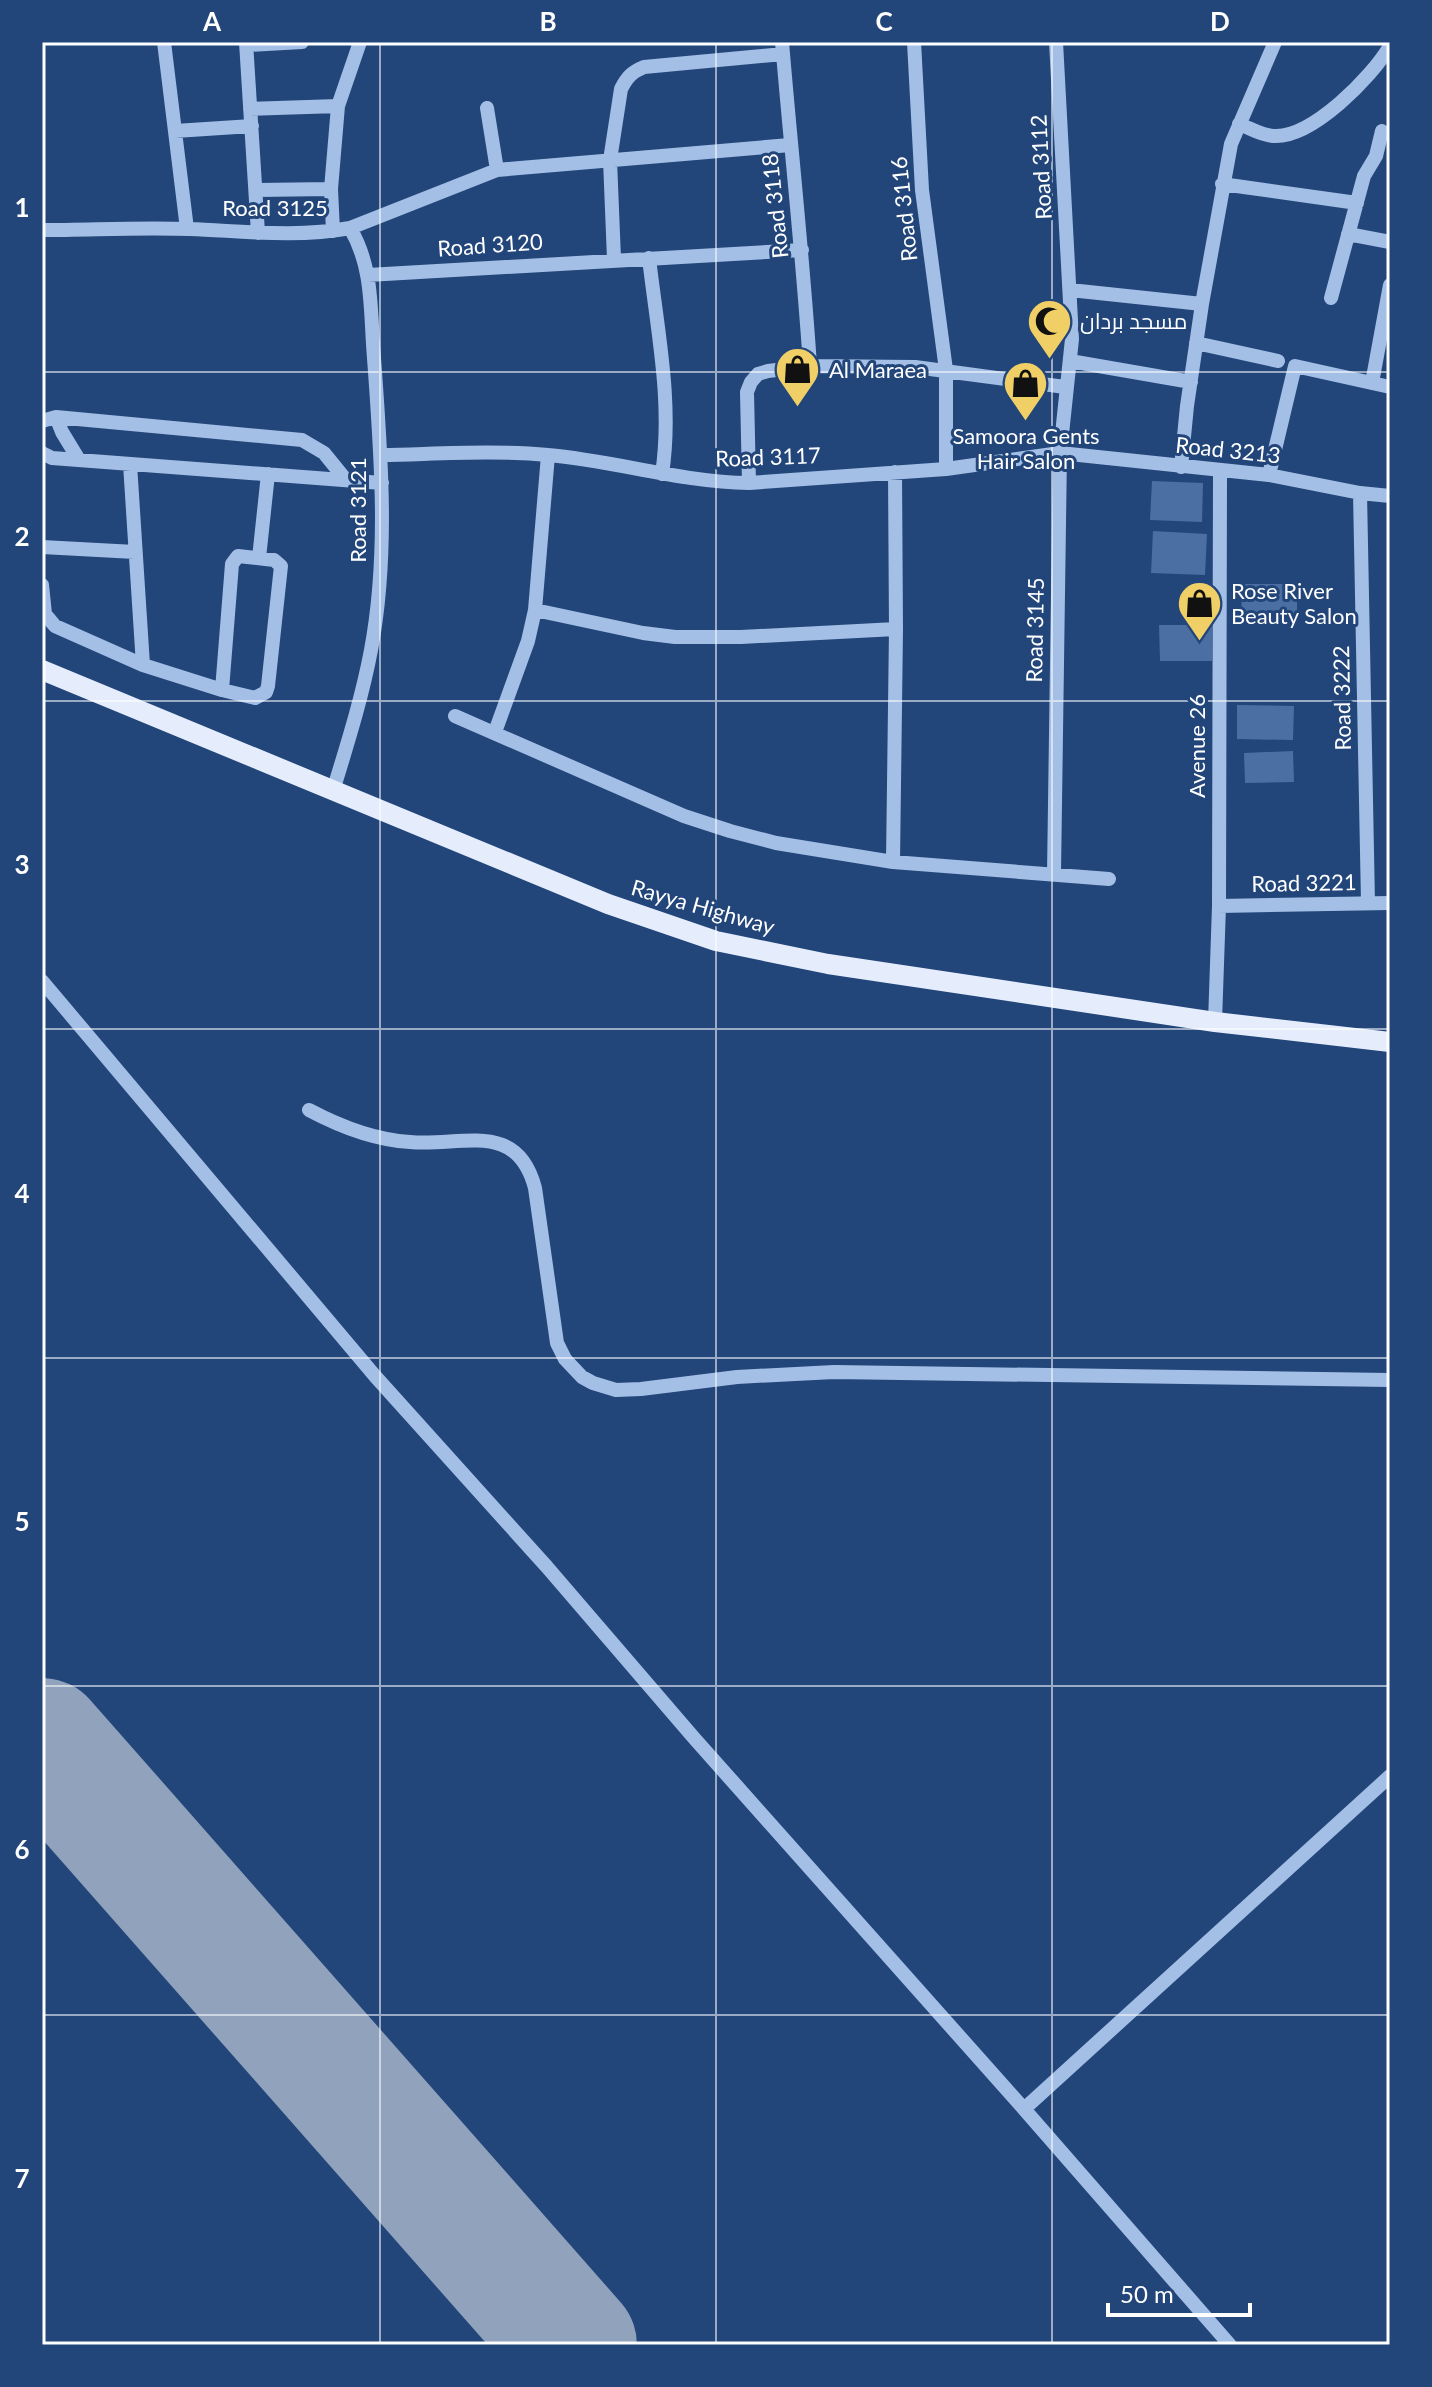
<svg xmlns="http://www.w3.org/2000/svg" width="1432" height="2387" font-family="Lato,Cairo,sans-serif">
  <style>
    .lines { fill: none; stroke-linecap: round; stroke-linejoin: round }
    .taxiway { stroke: #90a2bc; stroke-width: 52 }
    .runway { stroke: #90a2bc; stroke-width: 128 }
    .building { fill: #4b6fa3 }
    .minor { stroke: #a4bfe5; stroke-width: 14 }
    .major { stroke: #e5edfc; stroke-width: 20 }
    .grid { fill: none; stroke: #fff; stroke-width: 2; stroke-opacity: 0.55 }
    .labels { text-anchor: middle; stroke-width: 6; stroke-linejoin: round; paint-order: stroke }
    .street-label { font-size: 22px; fill: #fff; stroke: #22457a }
    .poi-label { font-size: 22px; fill: #fff; stroke: #22457a; text-anchor: start }
    .neatline { fill: none; stroke: #fff; stroke-width: 3 }
    .grid-label { font-size: 26px; text-anchor: middle; font-weight: bold; fill: #fff }
  </style>
  <rect width="100%" height="100%" fill="#22457a"/>
  <g class="lines">
    <!-- taxiway -->
    <path class="taxiway" d="M42,1768L98,1806"/>
    <!-- runway -->
    <path class="runway" d="M42,1742L573,2345"/>
  </g>
  <!-- building -->
  <path class="building" d="M1152,481L1203,483L1202,522L1150,520Z
    M1153,531L1207,534L1205,575L1151,573Z
    M1241,584H1297V622L1242,623Z
    M1159,625H1212V661H1160Z
    M1237,705L1294,706L1293,740L1237,739Z
    M1293,751L1294,782L1245,783L1244,753Z"/>
  <g class="lines">
    <!-- minor -->
    <path class="minor" d="M164,42L187,229
      M246,42L258,233
      M782,42C791,150 803,258 810,366
      M914,42L922,190L946,370V469
      M247,45L302,42
      M487,108L497,170
      M250,109L338,106
      M1239,124C1250,128 1262,136 1274,136C1312,138 1372,77 1390,46
      M175,131L252,126
      M1222,184L1357,203
      M257,190L331,189
      M42,230C91,230 141,227 190,229C243,231 297,238 350,228L497,170L790,145
      M333,231L331,189L338,106L360,42
      M1348,234L1390,242
      M649,258C657,329 673,403 662,474
      M614,259L610,160L621,89C627,77 632,72 644,67L783,54
      M368,275L802,250
      M1070,290L1202,304
      M1331,298L1364,176L1376,156L1382,131
      M1196,343L1278,361
      M1070,361L1191,382
      M1372,383L1390,285
      M56,417L62,432L79,460
      M42,421L56,417L302,440L324,453L346,480
      M42,453L52,458L382,483
      M382,455C437,454 493,450 548,455C616,461 681,482 749,483L946,469L1060,453L1269,475L1360,493L1390,496
      M130,464L143,665
      M1181,467L1187,406L1202,304L1231,144L1275,42
      M1269,475L1295,366L1390,387
      M749,483L747,392L751,382L758,374L768,371L810,366L915,367L1065,387
      M1360,493L1368,903
      M42,547L135,552
      M238,556L274,560L281,566L268,686L266,692L255,698L222,690L232,564Z
      M259,558L268,474
      M42,585L45,614L55,626L143,665L222,690
      M535,610L643,633L675,637H741L896,629
      M455,716L684,816L730,831L776,843L893,862L1109,879
      M495,732L528,641L535,610L548,455
      M333,791C347,745 362,698 371,650C389,554 381,455 374,358C370,313 374,268 350,228
      M893,862L896,629L895,472
      M1054,874L1060,453L1072,339L1056,42
      M1219,906L1390,903
      M42,981L375,1376L547,1567L694,1738L1024,2109L1230,2345
      M1215,1022L1219,906L1220,471
      M309,1110C341,1127 374,1140 410,1142C461,1147 517,1119 535,1188L557,1343L565,1359L582,1377L593,1383L616,1390L641,1389L737,1377L834,1372L1390,1380
      M1024,2109L1390,1776"/>
    <!-- major -->
    <path class="major" d="M42,670L608,904L716,941L828,964L1215,1022L1390,1042"/>
  </g>
  <!-- grid -->
  <path class="grid" d="M380,42V2345M716,42V2345M1052,42V2345M42,372H1390M42,701H1390M42,1029H1390M42,1358H1390M42,1686H1390M42,2015H1390"/>
  <!-- icons -->
  <defs>
    <symbol id="mosque-pin" viewBox="-11 -11 22 30"><path d="M0 17L-7.5 6A9.5 9.5 0 1 1 7.5 6Z" fill="#f0cf67" stroke="#22457a"/><path d="M3.5-4.9A6 6 0 1 0 3.5 4.9A5 5 0 1 1 3.5-4.9Z" fill="#111"/></symbol>
    <symbol id="shop-pin" viewBox="-11 -11 22 30"><path d="M0 17L-7.5 6A9.5 9.5 0 1 1 7.5 6Z" fill="#f0cf67" stroke="#22457a"/><path d="M-5-2.5h2.3a2.7 3.5 0 0 1 5.4 0H5L5.5 6h-11ZM-1.5-2.5h3a1.5 2.3 0 0 0-3 0Z" fill="#111"/></symbol>
  </defs>
  <g fill-rule="evenodd">
    <use href="#mosque-pin" x="1024" y="296" width="51" height="69"/>
    <use href="#shop-pin" x="772" y="344" width="51" height="69"/>
    <use href="#shop-pin" x="1000" y="358" width="51" height="69"/>
    <use href="#shop-pin" x="1174" y="578" width="51" height="69"/>
  </g>
  <g class="labels">
    <!-- street labels -->
    <g class="street-label">
      <text transform="translate(1041 167) rotate(-93)" y="8">Road 3112</text>
      <text transform="translate(775 206) rotate(-96)" y="8">Road 3118</text>
      <text x="275" y="216">Road 3125</text>
      <text transform="translate(904 209) rotate(-96)" y="8">Road 3116</text>
      <text transform="translate(490 245) rotate(-4)" y="8">Road 3120</text>
      <text transform="translate(1228 450) rotate(6)" y="8">Road 3213</text>
      <text transform="translate(768 457) rotate(-2)" y="8">Road 3117</text>
      <text transform="translate(358 510) rotate(-90)" y="8">Road 3121</text>
      <text transform="translate(1035 630) rotate(-89)" y="8">Road 3145</text>
      <text transform="translate(1342 698) rotate(-91)" y="8">Road 3222</text>
      <text transform="translate(1197 746) rotate(-90)" y="8">Avenue 26</text>
      <text transform="translate(1304 883) rotate(-1)" y="8">Road 3221</text>
      <text transform="translate(703 907) rotate(16)" y="8">Rayya Highway</text>
    </g>
    <!-- poi labels -->
    <g class="poi-label">
      <text x="1080" y="329">مسجد بردان</text>
      <text x="829" y="378">Al Maraea</text>
      <text x="1026" y="444" text-anchor="middle">Samoora Gents<tspan x="1026" dy="25">Hair Salon</tspan></text>
      <text x="1231" y="599">Rose River<tspan x="1231" dy="25">Beauty Salon</tspan></text>
    </g>
  </g>
  <!-- border -->
  <rect width="1432" height="2387" fill="none" stroke="#22457a" stroke-width="88"/>
  <!-- scale -->
  <path d="M1108 2303v12h142v-12" fill="none" stroke="#ffffff" stroke-width="4"/>
  <text x="1120" y="2303" font-size="24" fill="#ffffff" stroke="#22457a" stroke-width="6" paint-order="stroke">50 m</text>
  <rect x="44" y="44" width="1344" height="2299" class="neatline"/>
  <g class="grid-label">
    <text x="212" y="31">A</text>
    <text x="548" y="31">B</text>
    <text x="884" y="31">C</text>
    <text x="1220" y="31">D</text>
    <text x="22" y="217">1</text>
    <text x="22" y="546">2</text>
    <text x="22" y="874">3</text>
    <text x="22" y="1203">4</text>
    <text x="22" y="1531">5</text>
    <text x="22" y="1859">6</text>
    <text x="22" y="2188">7</text>
  </g>
</svg>
